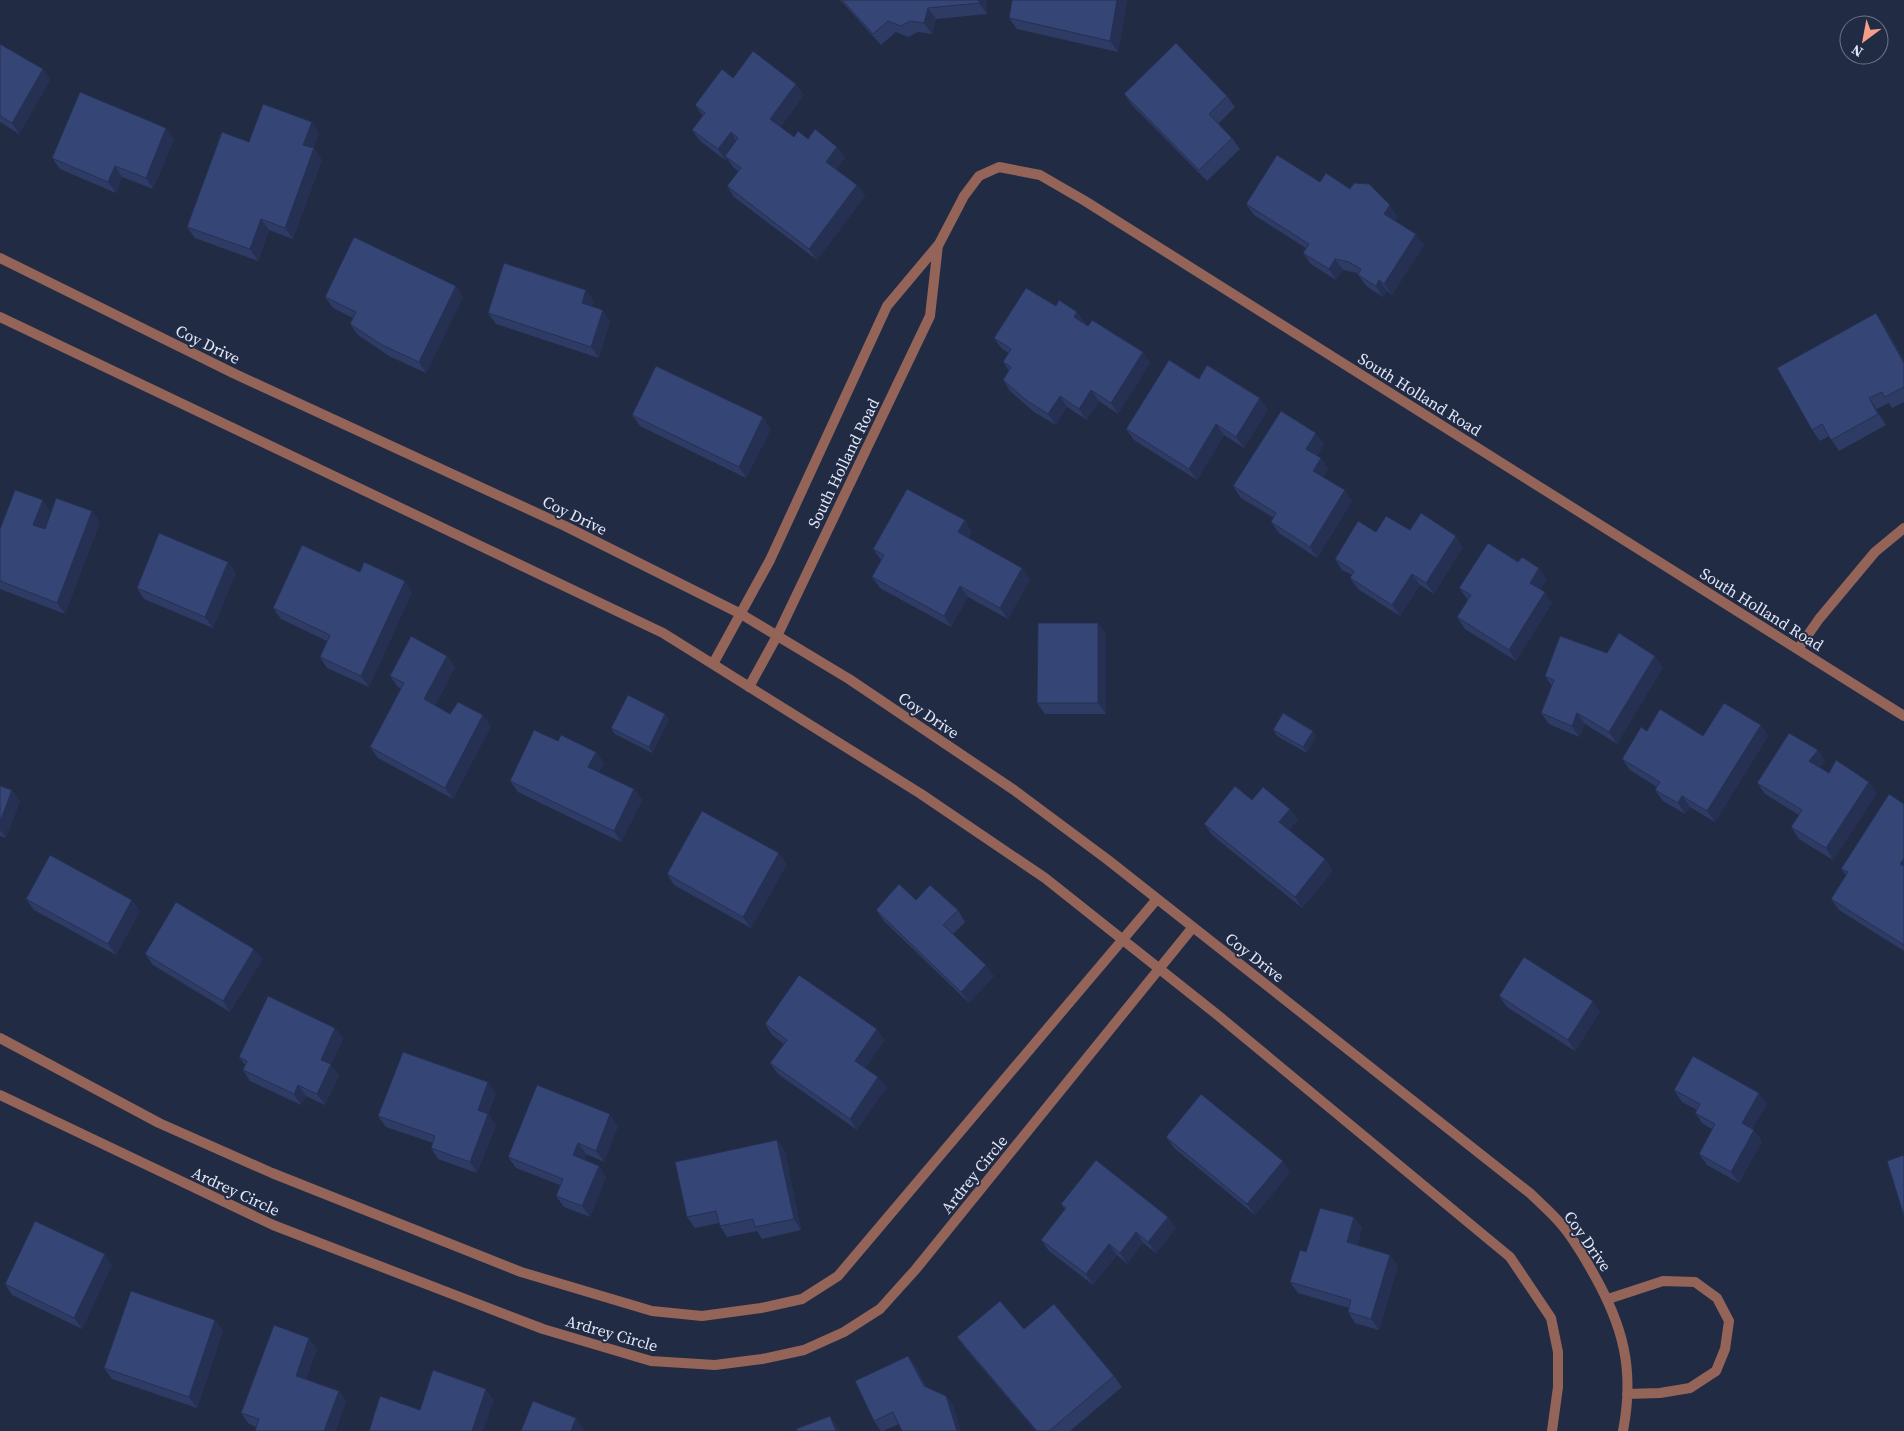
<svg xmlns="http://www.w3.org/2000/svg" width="1904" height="1431" font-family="'Source Serif 4',serif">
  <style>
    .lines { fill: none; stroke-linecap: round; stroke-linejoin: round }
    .minor { stroke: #946458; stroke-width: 10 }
    .wall { fill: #2e3b65 }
    .shaded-wall { fill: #253053 }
    .building { fill: #354576; stroke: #253053 }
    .labels { text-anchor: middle; stroke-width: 4; stroke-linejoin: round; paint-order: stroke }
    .street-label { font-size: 16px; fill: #e0e7f8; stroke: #222b44 }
  </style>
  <rect width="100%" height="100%" fill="#222b44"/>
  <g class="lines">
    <!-- minor -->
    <path class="minor" d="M0,258L235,374L565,526L741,614L849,679L1014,790L1108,860L1531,1194C1541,1204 1552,1213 1561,1224C1573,1238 1583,1255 1592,1271C1623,1325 1635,1369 1623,1431
      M0,317L663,633L921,794L1045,878L1220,1017L1510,1257L1551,1318L1558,1352V1387L1552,1431
      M1798,649L1819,619L1875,552L1904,528
      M713,664L770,560L887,306L939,244L964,196L979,176L999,167L1040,175L1085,201L1904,716
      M749,687L777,636L930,316L938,245
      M0,1038L159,1123L272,1173L521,1272L652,1311L702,1316L761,1308L802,1299L838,1276L1157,899
      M0,1095L273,1225L543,1329L651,1361L715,1365L762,1359L804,1350L844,1332L880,1309L916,1269L1193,927
      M1608,1299L1663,1281L1695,1282L1717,1298L1729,1321L1725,1349L1716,1371L1690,1388L1660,1393L1627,1394"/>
  </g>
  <!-- wall -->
  <path class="wall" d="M840,0H986L987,14L936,19L932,34L918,32L908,37L896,32L881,45Z
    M1127,0L1118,52L1017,29L1009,18Z
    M0,44L43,69L50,80L19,134L0,122Z
    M733,78L804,95L780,127L794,137L808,139L837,147L845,158L836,169L857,185L865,196L817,260L734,197L727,186L738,171L733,167L727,158L725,160L700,141L692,130L703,116L695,105Z
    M1124,94L1227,96L1235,107L1218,124L1232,138L1240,149L1207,181L1132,105Z
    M312,122L319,133L313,148L322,160L293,239L269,230L258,261L195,238L187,227L249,142Z
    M166,128L174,139L153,189L122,177L116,193L60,169L52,158Z
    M1320,182L1350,189L1397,216L1395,221L1416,234L1424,245L1392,295L1387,291L1383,297L1366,286L1357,273L1343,270L1336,280L1311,264L1303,253L1306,248L1254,215L1246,204Z
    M325,297H463L426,373L389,356L358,335L350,324L353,318L333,308Z
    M594,301L592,306L610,321L599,358L496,324L488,313Z
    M1056,306L1077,312L1085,323V324L1143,352L1150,363L1118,414L1099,401L1087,420L1067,407L1056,425L1034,412L1010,391L1003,380L1009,371L1003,362L1009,353L1002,349L994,338Z
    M1876,313L1884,324L1904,360V402L1892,408L1889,403L1877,409L1886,425L1839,451L1829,436L1820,441L1812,430Z
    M1199,379L1268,409L1244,448L1224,435L1197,480L1134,440L1126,429Z
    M632,415L771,429L746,478L640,426Z
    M1324,444L1317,456L1321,458L1328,469L1323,477L1352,501L1317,558L1279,533L1271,522L1274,518L1241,498L1233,486Z
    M50,511L44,528L100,522L65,614L0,589V529Z
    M1410,530L1463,547L1434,594L1420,585L1400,616L1358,589L1350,578L1352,575L1342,570L1335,559L1376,532Z
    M972,532L968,538L1022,568L1030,579L1008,619L968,597L951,627L880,588L872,577L881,560L873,549Z
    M228,562L236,573L213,628L144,599L137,588Z
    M1518,562L1547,579L1540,589L1552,603L1516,661L1465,629L1457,617L1468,600L1459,588Z
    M360,572L412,592L369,687L327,668L320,657L327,641L281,619L273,608Z
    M1098,623L1106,634V714H1045L1037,703Z
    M1607,653L1663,667L1617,744L1585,724L1579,737L1549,724L1541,713L1552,686L1545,676Z
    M447,656L455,667L435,705L450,714L491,726L453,799L378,758L370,747L401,689L398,687L390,676Z
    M665,714L669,720L652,753L615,734L611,728Z
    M1761,725L1768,736L1715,822L1690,807L1685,814L1663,801L1655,790L1657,787L1630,770L1622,759L1647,731L1703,736Z
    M1273,730L1313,731L1316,736L1307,753L1277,736Z
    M558,741L596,752L604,763L599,772L634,789L642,800L621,842L518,792L510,781Z
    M1818,750L1825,761L1820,768L1829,773L1869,782L1877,793L1833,860L1799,839L1791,827L1799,815L1765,794L1757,783Z
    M0,786L20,801L6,838L0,836Z
    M1252,800L1290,809L1298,820L1289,830L1325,859L1333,871L1302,908L1212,835L1204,824Z
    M1904,804V951L1839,910L1831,899L1846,875L1841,869Z
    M787,864L751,928L674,885L667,874Z
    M26,899L140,911L116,955L34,910Z
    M916,900L958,910L965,922L953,934L994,976L969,1003L884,921L876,910Z
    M254,949L262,960L230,1012L153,965L145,954Z
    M1499,996L1593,1001L1600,1012L1575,1051L1507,1007Z
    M765,1024L885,1040L865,1068L878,1077L886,1088L857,1130L778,1074L770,1063L784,1044L772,1035Z
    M335,1028L343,1039L331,1065L339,1076L325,1105L306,1096L301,1105L250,1081L243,1070L245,1065L239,1057Z
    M1674,1090L1759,1093L1767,1104L1752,1129L1762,1141L1739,1183L1707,1165L1699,1154L1712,1129L1703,1124L1695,1113L1697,1110L1682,1102Z
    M496,1093L488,1114L496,1125L477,1173L438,1159L431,1148L433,1143L386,1127L378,1116Z
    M618,1126L604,1162L586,1154L584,1160L599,1166L606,1177L590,1217L564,1207L556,1196L560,1185L516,1168L508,1157Z
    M1166,1137L1290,1173L1255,1215L1174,1148Z
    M777,1140L785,1151L801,1230L762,1239L757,1231L727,1237L720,1226L719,1223L695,1228L687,1217Z
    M1061,1204L1168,1217L1176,1228L1156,1253L1143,1243L1127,1264L1117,1255L1093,1285L1049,1251L1041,1240L1065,1210Z
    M1354,1217L1362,1228L1357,1245L1390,1255L1398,1266L1379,1330L1355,1323L1348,1312L1349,1308L1298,1293L1290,1282L1306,1252Z
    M112,1265L82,1329L12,1295L5,1284Z
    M215,1320L223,1331L197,1408L112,1379L104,1368Z
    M1024,1329L1114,1376L1122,1387L1070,1431H1036L965,1348L957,1337Z
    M317,1349L306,1379L339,1391L346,1402L257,1427L249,1424L241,1413Z
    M908,1356L916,1367L926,1387L946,1396L954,1407L899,1424L883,1431H881L874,1421Z"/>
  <!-- shaded-wall -->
  <path class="shaded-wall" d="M979,0H986L987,14L979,3Z
    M1117,0H1127L1118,52L1110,41Z
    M928,8L936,19L932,34L924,23Z
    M43,69L50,80L19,134L12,123Z
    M796,84L804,95L777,130L770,119Z
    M312,122L319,133L311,156L303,145Z
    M166,128L174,139L153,189L146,178Z
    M731,132L738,144L725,156L727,158L725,160L718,149Z
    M837,147L845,158L833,173L826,162Z
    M314,148L322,160L293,239L285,228Z
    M115,166L122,177L116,193L108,182Z
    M857,185L865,196L817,260L809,249Z
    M1390,205L1397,216L1392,225L1384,214Z
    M261,219L269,230L258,261L250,249Z
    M1416,234L1424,245L1392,295L1384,284Z
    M1335,259L1343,270L1336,280L1329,269Z
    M1379,280L1387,291L1383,297L1376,286Z
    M456,286L463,297L426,373L419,362Z
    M586,290L594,301L590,314L582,303Z
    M603,310L610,321L599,358L591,347Z
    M1077,312L1085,323L1082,328L1074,317Z
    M1876,313L1884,324L1904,360V363Z
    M1143,352L1150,363L1118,414L1111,403Z
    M1091,390L1099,401L1087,420L1079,409Z
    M1060,396L1067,407L1056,425L1048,414Z
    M1260,398L1268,409L1244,448L1236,437Z
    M1869,398L1877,409L1886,425L1878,414Z
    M763,417L771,429L746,478L739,467Z
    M1216,424L1224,435L1197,480L1189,469Z
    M1316,433L1324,444L1314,460L1306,449Z
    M1321,458L1328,469L1321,482L1313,471Z
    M1345,490L1352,501L1317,558L1310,547Z
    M43,500L50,511L41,536L33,525Z
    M92,511L100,522L65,614L57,603Z
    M965,520L972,532L965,543L958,532Z
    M1456,536L1463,547L1434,594L1426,583Z
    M228,562L236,573L213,628L205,617Z
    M1022,568L1030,579L1008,619L1000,608Z
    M1539,568L1547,579L1538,594L1530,583Z
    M1412,574L1420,585L1400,616L1392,605Z
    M405,581L412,592L369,687L361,676Z
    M960,586L968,597L951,627L944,616Z
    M1545,592L1552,603L1516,661L1509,650Z
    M1098,623L1106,634V714L1098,703Z
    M447,656L455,667L432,710L424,699Z
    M1655,656L1663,667L1617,744L1609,732Z
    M1577,713L1585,724L1579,737L1572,726Z
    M665,714L669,720L652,753L649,747Z
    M483,715L491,726L453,799L445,788Z
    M1761,725L1768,736L1715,822L1707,811Z
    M1313,731L1316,736L1307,753L1303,747Z
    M1818,750L1825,761L1817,772L1809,761Z
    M596,752L604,763L596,778L588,767Z
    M1869,782L1877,793L1833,860L1826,848Z
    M634,789L642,800L621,842L614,831Z
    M12,790L20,801L6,838L0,830V822Z
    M1682,796L1690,807L1685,814L1678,803Z
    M1290,809L1298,820L1287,833L1279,822Z
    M779,853L787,864L751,928L743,917Z
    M1904,858V870L1900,864Z
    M1325,859L1333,871L1302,908L1295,897Z
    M132,900L140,911L116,955L108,944Z
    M254,949L262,960L230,1012L223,1001Z
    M986,965L994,976L969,1003L961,992Z
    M1593,1001L1600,1012L1575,1051L1568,1040Z
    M335,1028L343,1039L331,1065L339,1076L325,1105L317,1094L321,1060Z
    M877,1029L885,1040L863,1072L855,1061Z
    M878,1077L886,1088L857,1130L850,1119Z
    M488,1082L496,1093L485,1121L478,1110Z
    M298,1085L306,1096L301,1105L294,1094Z
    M1759,1093L1767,1104L1749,1134L1742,1123Z
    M488,1114L496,1125L477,1173L470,1162Z
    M610,1114L618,1126L604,1162L596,1151Z
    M1754,1130L1762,1141L1739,1183L1731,1172Z
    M777,1140L785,1151L801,1230L794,1219Z
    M578,1143L586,1154L581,1166L573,1155Z
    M1283,1161L1290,1173L1255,1215L1247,1204Z
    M599,1166L606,1177L590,1217L582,1206Z
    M1168,1217L1176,1228L1156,1253L1148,1242Z
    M1354,1217L1362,1228L1354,1253L1347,1242Z
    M1136,1232L1143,1243L1127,1264L1120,1253Z
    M1109,1244L1117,1255L1093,1285L1086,1274Z
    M105,1254L112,1265L82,1329L74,1318Z
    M1390,1255L1398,1266L1379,1330L1371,1319Z
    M215,1320L223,1331L197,1408L189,1397Z
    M309,1338L317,1349L303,1387L296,1376Z
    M908,1356L916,1367L931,1397L924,1386Z
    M486,1389L494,1400L483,1431H472Z
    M339,1391L346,1402L336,1431H324Z
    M946,1396L954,1407L961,1431H957Z
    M830,1416L838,1427L840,1431H836Z
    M576,1418L584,1429L583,1431H571Z"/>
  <!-- building -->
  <path class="building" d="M842,0H979V3L928,8L924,23L910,21L901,26L888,21L873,34Z
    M1012,0H1117L1110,41L1009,18Z
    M1176,43L1227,96L1209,114L1232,138L1199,170L1124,94Z
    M0,44L43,69L12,123L0,116Z
    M753,51L796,84L770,119L794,137L798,131L808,139L815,129L837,147L826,162L857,185L809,249L727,186L741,168L725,156L738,138L731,132L718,149L692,130L705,113L695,105L722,69L733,78Z
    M80,92L166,128L146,178L115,166L108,182L52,158Z
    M263,104L312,122L303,145L314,148L285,228L261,219L250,249L187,227L222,132L249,142Z
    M1277,155L1320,182L1326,173L1350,189L1354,183L1369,184L1390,205L1384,214L1416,234L1384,284L1379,280L1376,286L1358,275L1361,269L1349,262L1335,259L1329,269L1303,253L1309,244L1246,204Z
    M354,237L456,286L419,362L382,345L350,324L356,312L325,297Z
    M504,263L586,290L582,303L603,310L591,347L488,313Z
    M1026,288L1056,306L1059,300L1077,312L1074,317L1088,326L1092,320L1143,352L1111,403L1091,390L1079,409L1060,396L1048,414L1026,400L1003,380L1011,367L1003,362L1011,349L994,338Z
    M1876,313L1904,363V387L1885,397L1882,392L1869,398L1878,414L1831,440L1822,424L1812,430L1777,368Z
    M1169,360L1199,379L1207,365L1260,398L1236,437L1216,424L1189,469L1126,429Z
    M656,366L763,417L739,467L632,415Z
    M1281,411L1316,433L1306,449L1321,458L1313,471L1345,490L1310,547L1271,522L1276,513L1233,486Z
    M907,489L965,520L958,532L1022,568L1000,608L960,586L944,616L872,577L884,555L873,549Z
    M15,490L43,500L33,525L45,529L56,498L92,511L57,603L0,581V529Z
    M1421,513L1456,536L1426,583L1412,574L1392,605L1350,578L1354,571L1335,559L1358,521L1376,532L1386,516L1410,530Z
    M159,533L228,562L205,617L137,588Z
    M1488,543L1518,562L1522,557L1539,568L1530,583L1545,592L1509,650L1457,617L1471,595L1459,588Z
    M302,545L360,572L364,562L405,581L361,676L320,657L330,635L273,608Z
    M1038,623H1098V703H1037Z
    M1619,633L1655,656L1609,732L1577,713L1572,726L1541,713L1554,680L1545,676L1560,636L1607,653Z
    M411,636L447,656L424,699L450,714L458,702L483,715L445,788L370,747L404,683L390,676Z
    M628,695L665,714L649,747L611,728Z
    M1724,703L1761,725L1707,811L1682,796L1678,803L1655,790L1660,782L1622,759L1641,727L1647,731L1660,709L1703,736Z
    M1283,713L1313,731L1303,747L1273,730Z
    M534,730L558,741L561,735L596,752L588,767L634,789L614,831L510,781Z
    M1789,733L1818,750L1809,761L1829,773L1836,760L1869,782L1826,848L1791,827L1802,810L1757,783Z
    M0,786L12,790L0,822Z
    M1235,786L1252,800L1263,787L1290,809L1279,822L1325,859L1295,897L1204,824Z
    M1889,794L1904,804V858L1900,864L1904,866V945L1831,899L1848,872L1841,869Z
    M702,811L779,853L743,917L667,874Z
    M50,855L132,900L108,944L26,899Z
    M899,884L916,900L930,885L958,910L943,925L986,965L961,992L876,910Z
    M176,902L254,949L223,1001L145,954Z
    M1524,957L1593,1001L1568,1040L1499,996Z
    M799,975L877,1029L855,1061L878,1077L850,1119L770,1063L787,1040L765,1024Z
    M268,996L335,1028L321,1060L331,1064L317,1094L298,1085L294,1094L243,1070L247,1061L239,1057Z
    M403,1052L488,1082L478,1110L488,1114L470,1162L431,1148L435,1136L378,1116Z
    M1693,1056L1759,1093L1742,1123L1754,1130L1731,1172L1699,1154L1715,1124L1695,1113L1700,1104L1674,1090Z
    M537,1085L610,1114L596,1151L578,1143L573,1155L599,1166L582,1206L556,1196L563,1179L508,1157Z
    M1201,1094L1283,1161L1247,1204L1166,1137Z
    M777,1140L794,1219L755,1227L753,1219L720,1226L716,1211L687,1217L675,1162Z
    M1904,1155V1216L1887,1161Z
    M1096,1160L1168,1217L1148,1242L1136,1232L1120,1253L1109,1244L1086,1274L1041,1240L1066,1208L1061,1204Z
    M1320,1208L1354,1217L1347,1242L1390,1255L1371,1319L1348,1312L1351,1300L1290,1282L1300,1250L1306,1252Z
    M35,1221L105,1254L74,1318L5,1284Z
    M131,1291L215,1320L189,1397L104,1368Z
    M1000,1301L1024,1329L1054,1304L1114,1376L1049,1431H1037L957,1337Z
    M274,1325L309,1338L296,1376L339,1391L324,1431H255L259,1419L241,1413Z
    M908,1356L924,1386L946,1396L957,1431H902L893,1412L874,1421L855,1381Z
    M433,1370L486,1389L472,1431H369L380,1396L420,1410Z
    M533,1401L576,1418L571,1431H521Z
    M830,1416L836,1431H797L796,1429Z"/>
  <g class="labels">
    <!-- street labels -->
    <g class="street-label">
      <text transform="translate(208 344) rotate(26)" y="6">Coy Drive</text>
      <text transform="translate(1420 394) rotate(32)" y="6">South Holland Road</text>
      <text transform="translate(843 463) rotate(-64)" y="6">South Holland Road</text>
      <text transform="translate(575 515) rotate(26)" y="6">Coy Drive</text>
      <text transform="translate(1762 609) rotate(32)" y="6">South Holland Road</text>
      <text transform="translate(929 715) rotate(34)" y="6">Coy Drive</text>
      <text transform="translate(1255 957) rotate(38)" y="6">Coy Drive</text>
      <text transform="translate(974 1174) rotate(-51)" y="6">Ardrey Circle</text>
      <text transform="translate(236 1191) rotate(25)" y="6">Ardrey Circle</text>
      <text transform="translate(1588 1241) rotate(55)" y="6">Coy Drive</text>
      <text transform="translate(612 1333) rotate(16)" y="6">Ardrey Circle</text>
    </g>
  </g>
  <!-- north arrow -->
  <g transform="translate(1864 40) rotate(212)"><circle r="24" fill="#222b44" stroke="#6e768c"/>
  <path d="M0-4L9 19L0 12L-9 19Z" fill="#f49e8a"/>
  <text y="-8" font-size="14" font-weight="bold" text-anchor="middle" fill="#e0e7f8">N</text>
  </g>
</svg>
